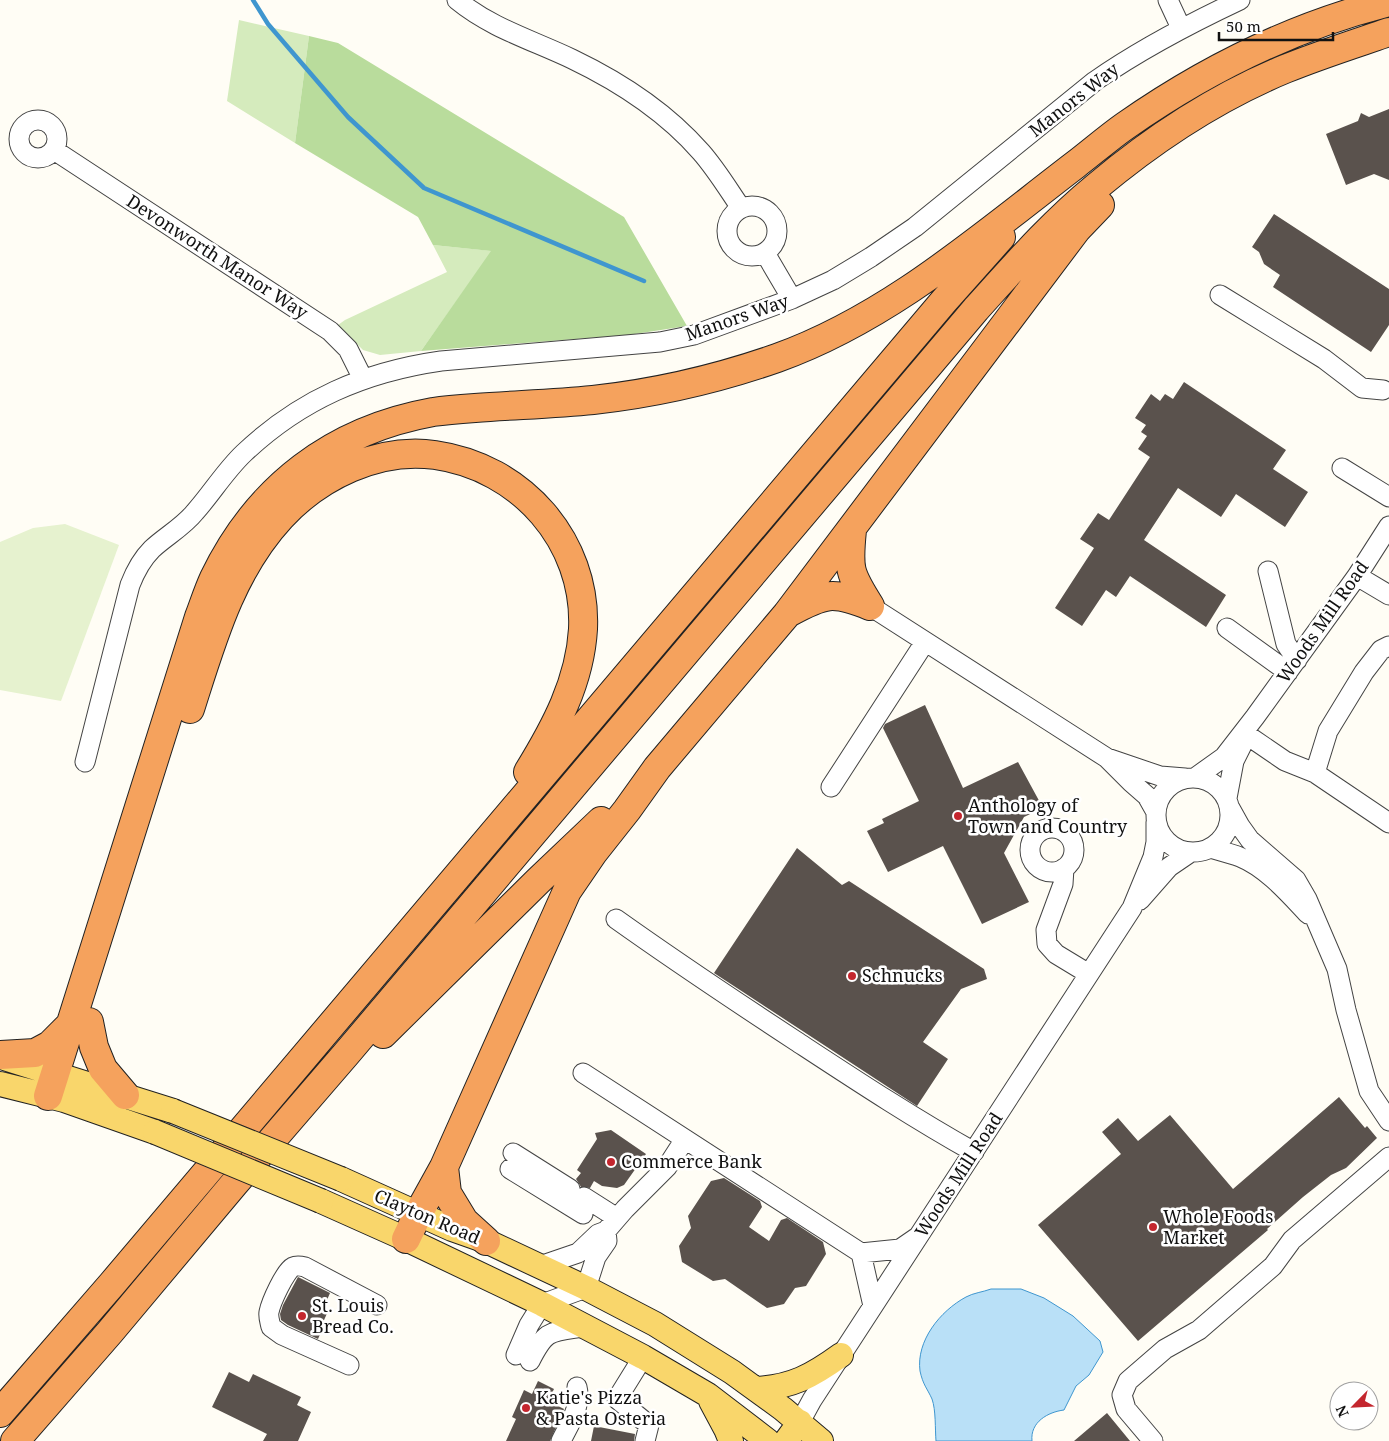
<svg xmlns="http://www.w3.org/2000/svg" width="1389" height="1441" font-family="'Noto Serif',serif">
  <style>
    .green { fill: #d5ebbd }
    .forest { fill: #b9dc9c }
    .pitch { fill: #e6f2cf }
    .water { fill: #b9e0f7; stroke: #3f96cf }
    .lines { fill: none; stroke-linecap: round; stroke-linejoin: round }
    .stream { stroke: #3f96cf; stroke-width: 4.5 }
    .building { fill: #5a524d }
    .minor-casing { stroke: #444; stroke-width: 21 }
    .major-casing { stroke: #222; stroke-width: 26 }
    .highway-casing { stroke: #222; stroke-width: 30 }
    .minor { stroke: #fff; stroke-width: 19 }
    .major { stroke: #f9d66b; stroke-width: 24 }
    .highway { stroke: #f5a25d; stroke-width: 28 }
    .major-bridge-casing { stroke: #222; stroke-width: 26; stroke-linecap: butt }
    .major-bridge { stroke: #f9d66b; stroke-width: 24 }
    .poi-dot { fill: #c4262e; stroke: #fff; stroke-width: 2 }
    .labels { text-anchor: middle; stroke-width: 5; stroke-linejoin: round; paint-order: stroke }
    .street-label { font-size: 18px; fill: #111; stroke: #fff }
    .poi-label { font-size: 18px; fill: #111; stroke: #fff; text-anchor: start }
  </style>
  <rect width="100%" height="100%" fill="#fffdf5"/>
  <!-- green -->
  <path class="green" d="M239,20L309,36L295,143L227,101Z
    M433,245L492,251L421,351L380,355L363,350L338,325L345,320L447,272Z"/>
  <!-- forest -->
  <path class="forest" d="M309,36L338,43L624,217L687,326L628,335L421,351L491,251L433,245L418,217L295,143Z"/>
  <!-- pitch -->
  <path class="pitch" d="M65,524L119,545L61,701L0,690V542L33,528Z"/>
  <!-- water -->
  <path class="water" d="M991,1289H1021L1044,1298L1073,1316L1100,1341L1103,1352L1089,1375L1076,1386L1064,1410C1048,1412 1030,1422 1032,1441H936C935,1429 936,1410 932,1399C927,1388 923,1385 920,1371C916,1341 940,1311 966,1297C973,1293 983,1292 991,1289Z"/>
  <g class="lines">
    <!-- stream -->
    <path class="stream" d="M253,0L268,24L348,117L424,188L644,281"/>
  </g>
  <!-- building -->
  <path class="building" d="M1389,109V180L1374,174L1346,185L1326,134L1358,121L1361,113L1369,117Z
    M1274,214L1389,289V325L1371,352L1273,287L1280,275L1264,264L1259,252L1252,247Z
    M1184,382L1286,450L1273,469L1308,492L1285,527L1236,494L1221,517L1178,488L1144,540L1226,595L1206,627L1130,576L1116,597L1106,590L1082,626L1055,608L1094,548L1080,539L1098,513L1109,520L1150,457L1138,449L1147,436L1141,432L1146,425L1135,418L1151,394L1160,401L1165,394L1173,399Z
    M925,705L963,788L1018,762L1043,808L1024,817L1004,853L1029,902L982,924L943,846L888,872L867,831L884,823L882,819L919,801L883,728L885,724Z
    M797,848L842,885L849,881L984,969L987,979L961,989L923,1042L948,1059L917,1106L714,973Z
    M1339,1097L1365,1128L1367,1126L1377,1138L1346,1168L1331,1175L1303,1197L1267,1229L1268,1230L1138,1341L1038,1225L1121,1154L1102,1132L1118,1118L1138,1141L1170,1115L1233,1189Z
    M611,1130L646,1154L624,1185L617,1188L602,1186L594,1181L590,1188L581,1187L576,1179L581,1173L577,1170L597,1139L595,1133Z
    M724,1178L760,1201L762,1207L749,1227L769,1241L781,1220L787,1218L823,1242L826,1254L806,1286L795,1288L784,1304L767,1308L725,1279L713,1281L682,1262L679,1246L691,1228L688,1216L711,1181Z
    M298,1277L330,1293L324,1307L329,1309L320,1329L322,1330L318,1339L288,1325L281,1320L280,1314L283,1305Z
    M229,1372L249,1382L253,1374L301,1397L297,1405L311,1412L298,1441H263L267,1434L212,1407Z
    M538,1381L554,1389L548,1401L564,1409L550,1441H506L516,1419L512,1417L524,1390L532,1394Z
    M1107,1413L1130,1441H1074Z
    M594,1426L635,1434L634,1441H591Z"/>
  <g class="lines">
    <defs>
      <path id="minor" d="M457,0C491,28 532,40 572,59C620,82 666,112 701,152C716,169 728,189 741,208
        M1168,0L1181,28
        M19 139a19 19 0 1 1 38 0a19 19 0 1 1-38 0Z
        M54,150L330,331L348,349L363,379
        M727 231a25 25 0 1 1 50 0a25 25 0 1 1-50 0Z
        M765,253L792,299
        M1220,295L1324,359L1362,388L1383,390
        M1342,468L1389,497
        M1268,571L1286,644L1297,660
        M1357,576L1389,595
        M870,606L1107,758L1131,782L1147,796L1156,812
        M1227,628L1288,672
        M1389,646L1381,650L1364,672L1328,731L1315,773L1389,823
        M1247,735L1285,761L1315,773
        M1110,759L1160,776L1185,778
        M85,762L130,585C135,572 142,559 152,549C166,536 183,527 195,512C212,493 225,471 244,453C300,400 364,372 441,361L660,342L694,335L792,299L833,280L871,257L915,227L1095,81C1141,49 1189,24 1240,0
        M1196,777L1224,757L1255,717L1357,576L1389,526
        M1156 815a37 37 0 1 1 74 0a37 37 0 1 1-74 0Z
        M831,787L925,642
        M1227,798L1234,761L1243,743
        M1230,808L1240,826L1250,840L1296,880L1307,899L1337,969L1346,1010L1369,1091L1389,1121
        M1030 850a22 22 0 1 1 44 0a22 22 0 1 1-44 0Z
        M1210,848C1220,851 1230,853 1240,857C1267,868 1289,894 1308,914
        M1064,868L1063,884L1046,930L1047,944L1056,954L1089,974
        M1140,900L1169,867L1191,852
        M616,919C675,961 735,1001 796,1041C854,1079 913,1118 974,1152
        M583,1073L861,1253L900,1249L916,1238
        M513,1153L570,1189
        M510,1169L583,1214
        M584,1197L617,1218
        M606,1231L625,1209L667,1167L685,1139
        M861,1253L873,1306
        M540,1266L578,1253L598,1234L606,1231
        M516,1355L529,1325L542,1304L586,1288L596,1257L607,1241L606,1231
        M643,1357L617,1399L649,1425L645,1441
        M530,1361C546,1329 550,1332 584,1327
        M349,1365L282,1335L271,1327C270,1322 268,1317 269,1312C271,1302 285,1271 293,1267C297,1265 301,1266 305,1267L377,1305
        M800,1422L812,1400L1132,908L1153,857L1156,842V822
        M561,1441C569,1424 582,1407 577,1387
        M1153,1441L1126,1409L1122,1395L1128,1381L1165,1349L1199,1330L1273,1266L1292,1240L1389,1157"/>
      <path id="major" d="M1,1057L173,1111
        M0,1084L64,1100L155,1132
        M341,1179L452,1229L486,1241L586,1288L655,1324L732,1372L783,1409L821,1441
        M321,1201L406,1239L542,1304L643,1357L708,1395L768,1441
        M756,1389C792,1387 812,1376 841,1355
        M711,1401L726,1429L731,1441
        M786,1441L800,1422"/>
      <path id="highway" d="M852,530C848,569 849,573 870,606
        M790,612C825,593 833,591 870,606
        M190,709C212,640 231,571 281,517C319,476 378,447 435,455C521,467 587,541 583,629C580,682 555,728 528,772
        M89,1022L94,1047L103,1069L125,1095
        M383,1034L538,881L601,821
        M0,1055L35,1053L50,1045L70,1025
        M48,1096L199,617C204,604 208,591 214,578C258,487 333,430 433,412C447,410 461,409 475,408C514,405 554,404 593,400C657,393 717,379 777,358C889,318 982,236 1075,165C1092,152 1108,138 1125,126C1205,70 1294,26 1389,2
        M444,1167L447,1193L464,1221L486,1241
        M406,1239L418,1214L444,1167L567,891L593,853L627,810L657,768L787,614L1077,229L1100,205
        M0,1413L112,1284L944,301L1001,237
        M15,1441L110,1332L234,1184L347,1053L976,309C1014,267 1052,223 1096,187C1152,140 1217,97 1285,69C1319,55 1354,44 1389,32"/>
    </defs>
    <!-- minor casing -->
    <use href="#minor" class="minor-casing"/>
    <!-- major casing -->
    <use href="#major" class="major-casing"/>
    <!-- highway casing -->
    <use href="#highway" class="highway-casing"/>
    <!-- minor -->
    <use href="#minor" class="minor"/>
    <!-- major -->
    <use href="#major" class="major"/>
    <!-- highway -->
    <use href="#highway" class="highway"/>
    <defs>
      <path id="major-bridge" d="M173,1111L341,1179
        M155,1132L321,1201"/>
    </defs>
    <!-- major-bridge casing -->
    <use href="#major-bridge" class="major-bridge-casing"/>
    <!-- major-bridge -->
    <use href="#major-bridge" class="major-bridge"/>
  </g>
  <!-- markers -->
  <g class="poi-dot">
    <circle cx="958" cy="816" r="5"/>
    <circle cx="852" cy="976" r="5"/>
    <circle cx="611" cy="1162" r="5"/>
    <circle cx="1153" cy="1227" r="5"/>
    <circle cx="302" cy="1316" r="5"/>
    <circle cx="526" cy="1408" r="5"/>
  </g>
  <g class="labels">
    <!-- street labels -->
    <g class="street-label">
      <text transform="translate(1074 100) rotate(-38)" y="6">Manors Way</text>
      <text transform="translate(217 257) rotate(33)" y="6">Devonworth Manor Way</text>
      <text transform="translate(737 318) rotate(-19)" y="6">Manors Way</text>
      <text transform="translate(1323 622) rotate(-55)" y="6">Woods Mill Road</text>
      <text transform="translate(959 1175) rotate(-57)" y="6">Woods Mill Road</text>
      <text transform="translate(427 1217) rotate(23)" y="6">Clayton Road</text>
    </g>
    <!-- poi labels -->
    <g class="poi-label">
      <text x="968" y="812">Anthology of<tspan x="968" dy="21">Town and Country</tspan></text>
      <text x="862" y="982">Schnucks</text>
      <text x="621" y="1168">Commerce Bank</text>
      <text x="1163" y="1223">Whole Foods<tspan x="1163" dy="21">Market</tspan></text>
      <text x="312" y="1312">St. Louis<tspan x="312" dy="21">Bread Co.</tspan></text>
      <text x="536" y="1404">Katie's Pizza<tspan x="536" dy="21">&amp; Pasta Osteria</tspan></text>
    </g>
  </g>
  <!-- north arrow -->
  <g transform="translate(1354 1406) rotate(246)"><circle r="24" fill="#ffffff" stroke="#a0a0a0"/>
  <path d="M0-4L9 19L0 12L-9 19Z" fill="#c4262e"/>
  <text y="-8" font-size="14" font-weight="bold" text-anchor="middle" fill="#111111">N</text>
  </g>
  <!-- scale -->
  <path d="M1219 32v8h114v-8" fill="none" stroke="#111111" stroke-width="2.5"/>
  <text x="1226" y="32" font-size="15" fill="#111111" stroke="#ffffff" stroke-width="4" paint-order="stroke">50 m</text>
</svg>
